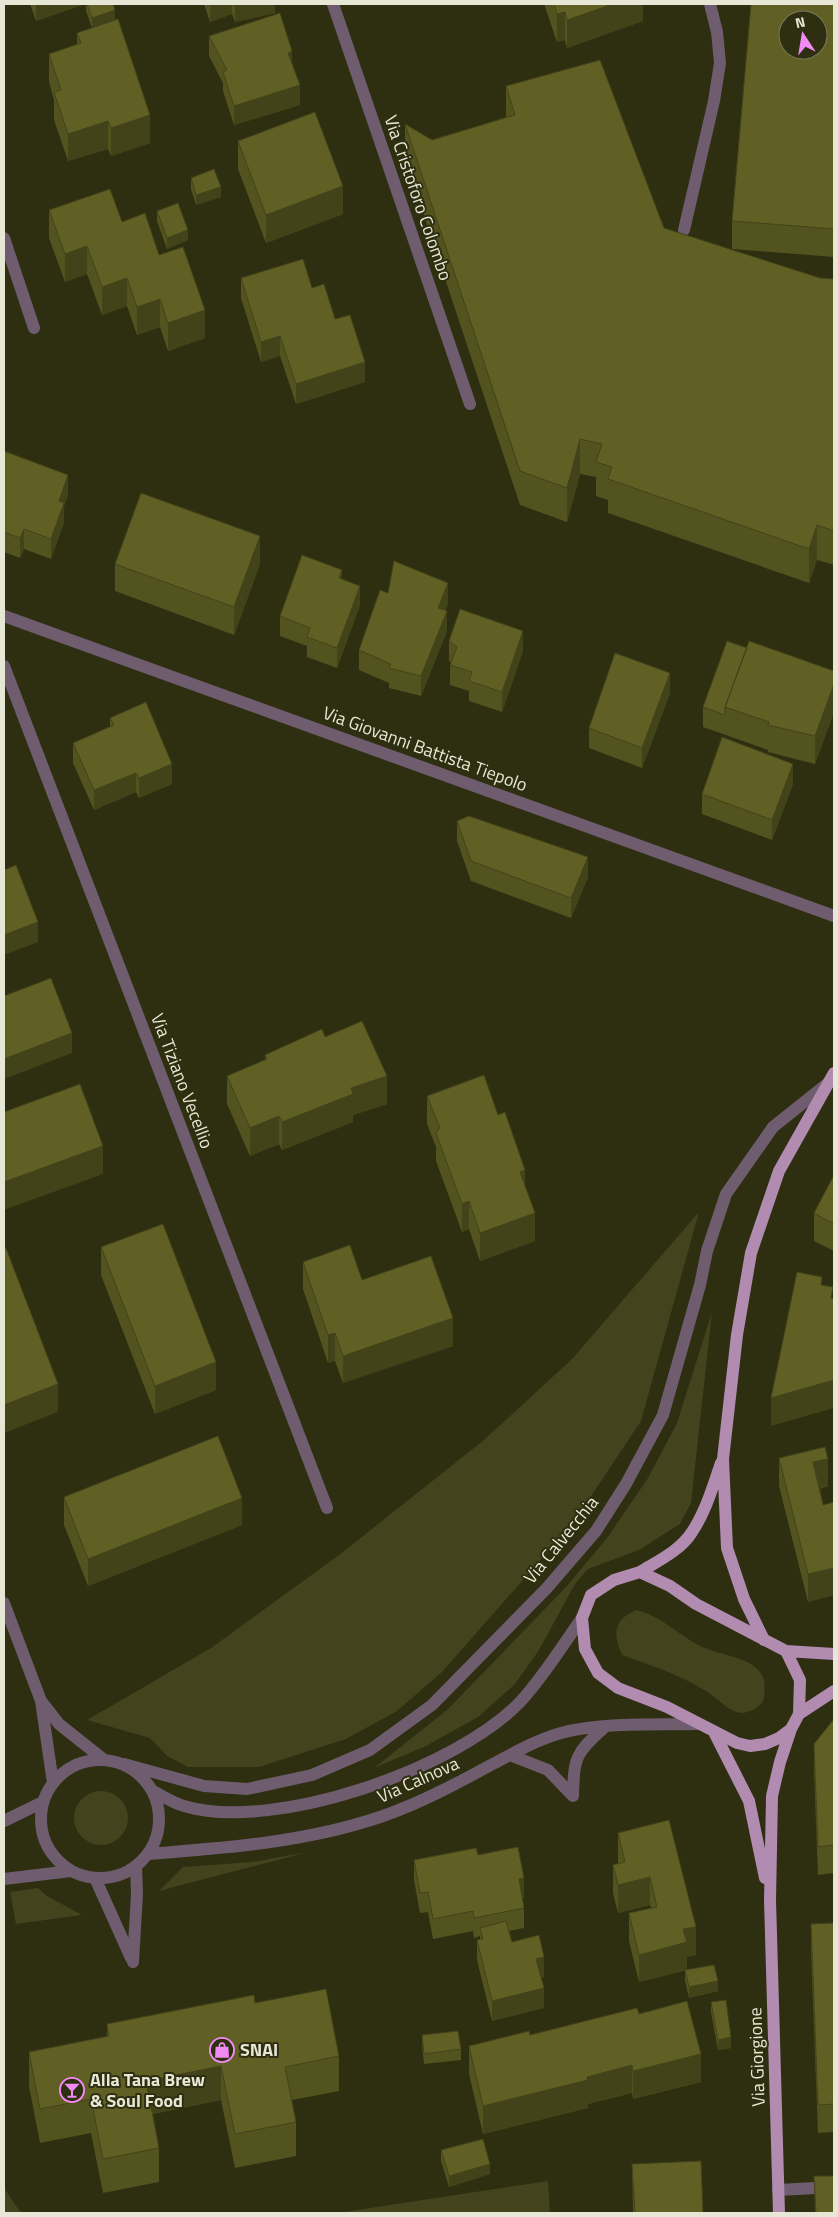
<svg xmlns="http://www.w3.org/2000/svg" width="838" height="2217" font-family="'Titillium Web',sans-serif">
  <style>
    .green { fill: #43431d }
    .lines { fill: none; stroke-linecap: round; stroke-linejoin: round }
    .minor { stroke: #6f5d6f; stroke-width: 12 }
    .major { stroke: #b18bb0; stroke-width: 12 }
    .wall { fill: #535320 }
    .shaded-wall { fill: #43431a }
    .building { fill: #606025; stroke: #43431a; fill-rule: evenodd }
    .labels { text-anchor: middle; stroke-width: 4; stroke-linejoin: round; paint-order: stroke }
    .street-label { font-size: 18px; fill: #e7e7d6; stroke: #2e2e11 }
    .poi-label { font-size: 18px; font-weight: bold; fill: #e7e7d6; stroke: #2e2e11; text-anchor: start }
  </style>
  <rect width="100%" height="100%" fill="#2e2e11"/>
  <!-- green -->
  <path class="green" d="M699,1212L641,1421L574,1522L442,1672L397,1711L346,1739L259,1767H188L167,1756L150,1738L87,1720L211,1648L339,1555L484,1440L572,1359Z
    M712,1312L691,1503L680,1524L639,1550L588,1569L575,1584L539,1650L515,1684L478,1717L426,1746L374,1768L447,1710L566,1587L607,1538L648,1478L677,1423Z
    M636,1610C661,1615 681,1638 705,1648C722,1655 753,1658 762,1675C766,1681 765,1695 763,1701C759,1708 749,1713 741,1713C730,1712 720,1701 712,1695C684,1676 653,1666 622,1655C613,1634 613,1620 636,1610Z
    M74 1818a27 27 0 1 1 54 0a27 27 0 1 1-54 0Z
    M308,1852L159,1891L183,1867L252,1862Z
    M38,1888L47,1896L82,1915L16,1924L10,1892Z
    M548,2181L550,2213H337Z
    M4,2188L21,2213H4Z"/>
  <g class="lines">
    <!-- minor -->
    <path class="minor" d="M333,4L470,404
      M684,230L714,101L720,63L717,32L710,4
      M4,238L34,328
      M4,616L834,916
      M4,666L327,1508
      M4,1603L41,1701L53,1783
      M41,1701L59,1724L103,1759
      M510,1755L548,1770L573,1796C574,1758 575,1753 604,1728
      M41 1819a59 59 0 1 1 118 0a59 59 0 1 1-118 0Z
      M124,1764L204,1786L247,1789L312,1775L370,1750L432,1705L546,1589L596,1531L626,1484L663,1415L700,1285L707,1251L726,1194L773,1127L827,1084
      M153,1791C163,1796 173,1803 184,1806C274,1833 458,1768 521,1701C544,1676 563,1645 582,1618
      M4,1821L43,1802
      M148,1854C226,1848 308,1842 383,1816C420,1803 454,1785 489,1766C512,1754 536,1740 561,1733C600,1722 656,1725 697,1724
      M95,1878L131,1958
      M4,1879L71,1871
      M133,1962L137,1894L136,1866
      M778,2190L834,2187"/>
    <!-- major -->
    <path class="major" d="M640,1572L670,1586L696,1604L786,1651L800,1680L799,1714L791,1729L779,1738L765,1744L750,1746L737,1743L667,1707L618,1688L598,1673L585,1649L582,1618L591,1595L614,1580Z
      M640,1572C658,1561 681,1550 692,1532C706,1511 713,1486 721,1463
      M764,1640L744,1599L727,1548L723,1459L737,1335L751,1253L779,1171L834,1073
      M786,1651L834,1654
      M799,1714L834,1691
      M715,1734L749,1801L765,1878
      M779,2213L770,1900L772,1796L780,1762L791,1729"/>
  </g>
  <!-- wall -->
  <path class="wall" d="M30,4H85L36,21Z
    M86,4H113L115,20L150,143L111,156L108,149L68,161L54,120V100L49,82V54L77,45V33L92,28L86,11Z
    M204,4H275V13L235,22L232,14L210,22Z
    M544,4H643V21L567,48L565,40L557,42Z
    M834,4V257L732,249V221Z
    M209,36L292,64L300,105L234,125L223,91V83L209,56Z
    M506,86L664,228L820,278L834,279V565L817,560L809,583L608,513V500L596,496V477L580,474L567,522L520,505L405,158V124L432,140L506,117Z
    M238,141L343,214L266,243L238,169Z
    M191,178L221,197L196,205L191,189Z
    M49,210L122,222L159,255L205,338L168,351L160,327L137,335L127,306L102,315L87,274L65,282L49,238Z
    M157,211L188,240L167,249L157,221Z
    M241,278L312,288L335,319L365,382L296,404L280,356L261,362L241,298Z
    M4,451L68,495L64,506V522L51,559L24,549L20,558L4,552Z
    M115,564H260L234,635L115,591Z
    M342,579L360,605L337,668L307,657V646L280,636V616Z
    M388,593L448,603L445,611L447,631L421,696L389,688V683L359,670V650Z
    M449,641L523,651L502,712L469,701V691L450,685V665L451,662L449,661Z
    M747,648L834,671V712L815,764L768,752V750L703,727V707Z
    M670,693L642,768L589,748V728Z
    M110,718L172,784L139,798L136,792L94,810L73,763V743L110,727Z
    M793,784L772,840L702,814V794Z
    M457,821L588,877L571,918L471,881L457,841Z
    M325,1037L387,1104L353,1115V1122L282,1150L279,1144L250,1156L227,1104V1076L265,1060V1055Z
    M427,1096L498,1115L525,1186L535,1241L480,1261L469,1229L462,1232L436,1161V1147L427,1124Z
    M834,1175V1251L814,1241V1213Z
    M101,1247L216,1390L155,1414L101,1275Z
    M303,1262L362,1280L453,1346L343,1383L335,1361L328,1363L303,1289Z
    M779,1458L828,1486L820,1489L823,1505L834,1502V1595L808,1602L779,1486Z
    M64,1497L242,1525L88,1586L64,1525Z
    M834,1719V1873L818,1875L814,1772V1744Z
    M669,1820L696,1955L687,1957V1970L639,1982L629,1941V1913L651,1908L650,1905L618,1913L613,1893V1865L618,1864V1833Z
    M478,1855L524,1898H522L524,1908V1928L509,1931L512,1942L544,1977L541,1978L544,2008L492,2021L477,1960V1940H480V1936L474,1938L473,1931L433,1939L428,1912L420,1913L414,1880V1860Z
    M834,1923V2132L818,2133L811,1951V1924Z
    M685,1970L718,1991L689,1998L685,1981Z
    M711,2002L731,2048L718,2050L711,2012Z
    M255,2003L339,2056V2091L292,2100L296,2122V2156L235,2168L221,2100L153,2114L159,2148V2182L103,2193L91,2133L40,2143L29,2086V2052L107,2037V2024Z
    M639,2014L701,2082L633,2099L632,2093L588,2104V2108L483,2134L469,2074V2046Z
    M422,2035L461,2049V2060L424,2064L422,2046Z
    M441,2150L490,2174L449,2187L441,2161Z
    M632,2164L703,2213H633Z
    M814,2176L834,2213H815Z"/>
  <!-- shaded-wall -->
  <path class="shaded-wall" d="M36,4H85L36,21Z
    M210,4H232V14L210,22Z
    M235,4H275V13L235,22Z
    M613,4H643V21L567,48V20Z
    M115,10V20L92,29V18Z
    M565,12V40L557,42V14Z
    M292,51V71L288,53Z
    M300,85V105L234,125V106Z
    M150,115V143L111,156V128Z
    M108,121V149L68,161V134Z
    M343,186V214L266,243V215Z
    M221,187V197L196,205V195Z
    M188,230V240L167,249V238Z
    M87,246V274L65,282V254Z
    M127,278V306L102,315V287Z
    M160,299V327L137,335V307Z
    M205,310V338L168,351V323Z
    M280,336V356L261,362V342Z
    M365,362V382L296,404V384Z
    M580,439V474L567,522V488Z
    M68,475V495L64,506V522L51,559V539L59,501Z
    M817,525V560L809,583V549Z
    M24,529V549L20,558V538Z
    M260,536V564L234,635V607Z
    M342,570V590L339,578Z
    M448,583V603L438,628V608Z
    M360,586V605L337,668V648Z
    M447,611V631L421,696V676Z
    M523,631V651L502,712V692Z
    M670,673V693L642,768V748Z
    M834,684V712L815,764V736Z
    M172,764V784L139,798V778Z
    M793,764V784L772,840V820Z
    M136,773V792L94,810V790Z
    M588,857V877L571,918V898Z
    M38,922V942L4,955V935Z
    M72,1033V1053L4,1079V1059Z
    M387,1076V1104L353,1115V1122L282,1150V1122L351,1088Z
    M279,1116V1144L250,1156V1128Z
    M103,1146V1174L4,1210V1182Z
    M525,1170V1198L520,1172Z
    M469,1201V1229L462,1232V1204Z
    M535,1213V1241L480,1261V1233Z
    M453,1318V1346L343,1383V1356Z
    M335,1333V1361L328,1363V1335Z
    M216,1362V1390L155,1414V1386Z
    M834,1380V1408L771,1426V1398Z
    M58,1384V1412L4,1433V1405Z
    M828,1459V1486L813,1490V1462Z
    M242,1498V1525L88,1586V1559Z
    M834,1568V1595L808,1602V1574Z
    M650,1877V1905L618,1913V1885Z
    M524,1878V1898L519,1899V1879Z
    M696,1927V1955L687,1957V1970L639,1982V1955L683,1929Z
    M544,1957V1977L536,1979V1959Z
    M718,1981V1991L689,1998V1987Z
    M544,1988V2008L492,2021V2001Z
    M731,2037V2048L718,2050V2040Z
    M701,2054V2082L633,2099V2071Z
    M632,2065V2093L588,2104V2108L483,2134V2106L587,2077Z
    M221,2066V2100L146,2115V2081Z
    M490,2164V2174L449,2187V2176Z"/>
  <!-- building -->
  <path class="building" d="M87,4H113L115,10L92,18Z
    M554,4H613L567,20L565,12L557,14Z
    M751,4H834V229L732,221ZM788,20H818V50H788Z
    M280,13L292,51L288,53L300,85L234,106L223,72L227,70L209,36Z
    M118,19L150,115L111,128L108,121L68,134L54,92L61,90L49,54L81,43L77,33Z
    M600,60L664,228L820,278L834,279V531L817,525L809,549L608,479L612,467L596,462L602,444L580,439L567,488L520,471L405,124L432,140L515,115L506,86Z
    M315,112L343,186L266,215L238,141Z
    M214,169L221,187L196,195L191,178Z
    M110,189L122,222L145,213L159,255L183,247L205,310L168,323L160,299L137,307L127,278L102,287L87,246L65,254L49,210Z
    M178,203L188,230L167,238L157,211Z
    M303,259L312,288L324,284L335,319L350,315L365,362L296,384L280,336L261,342L241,278Z
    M4,451L68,475L59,501L64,503L51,539L24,529L20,538L4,532Z
    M141,493L260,536L234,607L115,564Z
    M302,555L342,570L339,578L360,586L337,648L307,637L310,628L280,616Z
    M394,561L448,583L438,608L447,611L421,676L389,668L391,664L359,650L380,590L388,593Z
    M460,609L523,631L502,692L469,681L472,672L450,665L457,647L449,641Z
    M727,641L747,648L725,707V715L703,707Z
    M749,641L834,671V684L815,736L768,725L769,722L725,707Z
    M615,653L670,673L642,748L589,728Z
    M146,702L172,764L139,778L136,773L94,790L73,743L114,725L110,718Z
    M722,737L793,764L772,820L702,794Z
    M469,816L588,857L571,898L471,861L457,821Z
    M16,865L38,922L4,935V870Z
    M51,978L72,1033L4,1059V996Z
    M362,1021L387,1076L351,1088L353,1094L282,1122L279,1116L250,1128L227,1076L267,1059L265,1055L322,1029L325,1037Z
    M484,1075L498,1115L505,1112L525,1170L520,1172L535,1213L480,1233L469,1201L462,1204L436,1133L440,1128L427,1096Z
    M80,1084L103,1146L4,1182V1112Z
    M834,1175V1224L814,1213Z
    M163,1224L216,1362L155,1386L101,1247Z
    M350,1245L362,1280L431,1256L453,1318L343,1356L335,1333L328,1335L303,1262Z
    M6,1248L58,1384L4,1405V1249Z
    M797,1272L822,1277L821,1285L833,1287L831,1298L834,1299V1380L771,1398Z
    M218,1436L242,1498L88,1559L64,1497Z
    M825,1447L828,1459L813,1462L823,1505L834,1502V1568L808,1574L779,1458Z
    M834,1719V1845L818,1847L814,1744Z
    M669,1820L696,1927L683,1929L687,1942L639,1955L629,1913L657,1907L650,1877L618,1885L613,1865L625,1862L618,1833Z
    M518,1847L524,1878L519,1879L524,1908L474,1918L473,1911L433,1919L428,1892L420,1893L414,1860L476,1848L478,1855Z
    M506,1921L512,1942L539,1935L544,1957L536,1959L544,1988L492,2001L477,1940L483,1939L480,1928Z
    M834,1923V2104L818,2105L811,1924Z
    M714,1965L718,1981L689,1987L685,1970Z
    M326,1989L339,2056L285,2067L296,2122L235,2134L221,2066L146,2081L159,2148L103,2159L91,2099L40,2109L29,2052L109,2036L107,2024L254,1995L255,2003Z
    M726,2000L731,2037L718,2040L711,2002Z
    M687,2001L701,2054L633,2071L632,2065L587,2077L588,2080L483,2106L469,2046L529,2031L530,2035L637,2008L639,2014Z
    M458,2031L461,2049L424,2054L422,2035Z
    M483,2139L490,2164L449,2176L441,2150Z
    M701,2161L703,2213H635L632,2164Z
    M814,2176H834V2213H816Z"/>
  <!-- icons -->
  <defs>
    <symbol id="shop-ring" viewBox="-11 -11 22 22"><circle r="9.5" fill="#2e2e11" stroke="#f28af3" stroke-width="1.5"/><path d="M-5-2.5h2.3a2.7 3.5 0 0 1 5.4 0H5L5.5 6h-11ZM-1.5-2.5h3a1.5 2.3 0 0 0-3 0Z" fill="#f28af3"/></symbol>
    <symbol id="bar-ring" viewBox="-11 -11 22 22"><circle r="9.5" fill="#2e2e11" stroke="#f28af3" stroke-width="1.5"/><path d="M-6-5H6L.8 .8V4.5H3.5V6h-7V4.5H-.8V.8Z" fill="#f28af3"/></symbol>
  </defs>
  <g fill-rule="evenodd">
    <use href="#shop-ring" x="208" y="2036" width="28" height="28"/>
    <use href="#bar-ring" x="58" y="2076" width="28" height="28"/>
  </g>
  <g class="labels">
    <!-- street labels -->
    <g class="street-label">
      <text transform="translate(418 198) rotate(71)" y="6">Via Cristoforo Colombo</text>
      <text transform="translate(425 749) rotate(20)" y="6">Via Giovanni Battista Tiepolo</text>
      <text transform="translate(182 1081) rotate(69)" y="6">Via Tiziano Vecellio</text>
      <text transform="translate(561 1540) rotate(-51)" y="6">Via Calvecchia</text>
      <text transform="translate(418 1780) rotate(-24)" y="6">Via Calnova</text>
      <text transform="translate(757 2057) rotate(-92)" y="6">Via Giorgione</text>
    </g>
    <!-- poi labels -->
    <g class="poi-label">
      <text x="240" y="2056">SNAI</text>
      <text x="90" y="2086">Alla Tana Brew<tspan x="90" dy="21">&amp; Soul Food</tspan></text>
    </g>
  </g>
  <!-- border -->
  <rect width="838" height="2217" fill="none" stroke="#e7e7d6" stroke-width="10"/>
  <!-- north arrow -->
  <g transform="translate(803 35) rotate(348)"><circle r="24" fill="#2e2e11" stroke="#787860"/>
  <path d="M0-4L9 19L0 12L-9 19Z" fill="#f28af3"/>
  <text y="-8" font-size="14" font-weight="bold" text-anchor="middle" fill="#e7e7d6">N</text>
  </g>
</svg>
